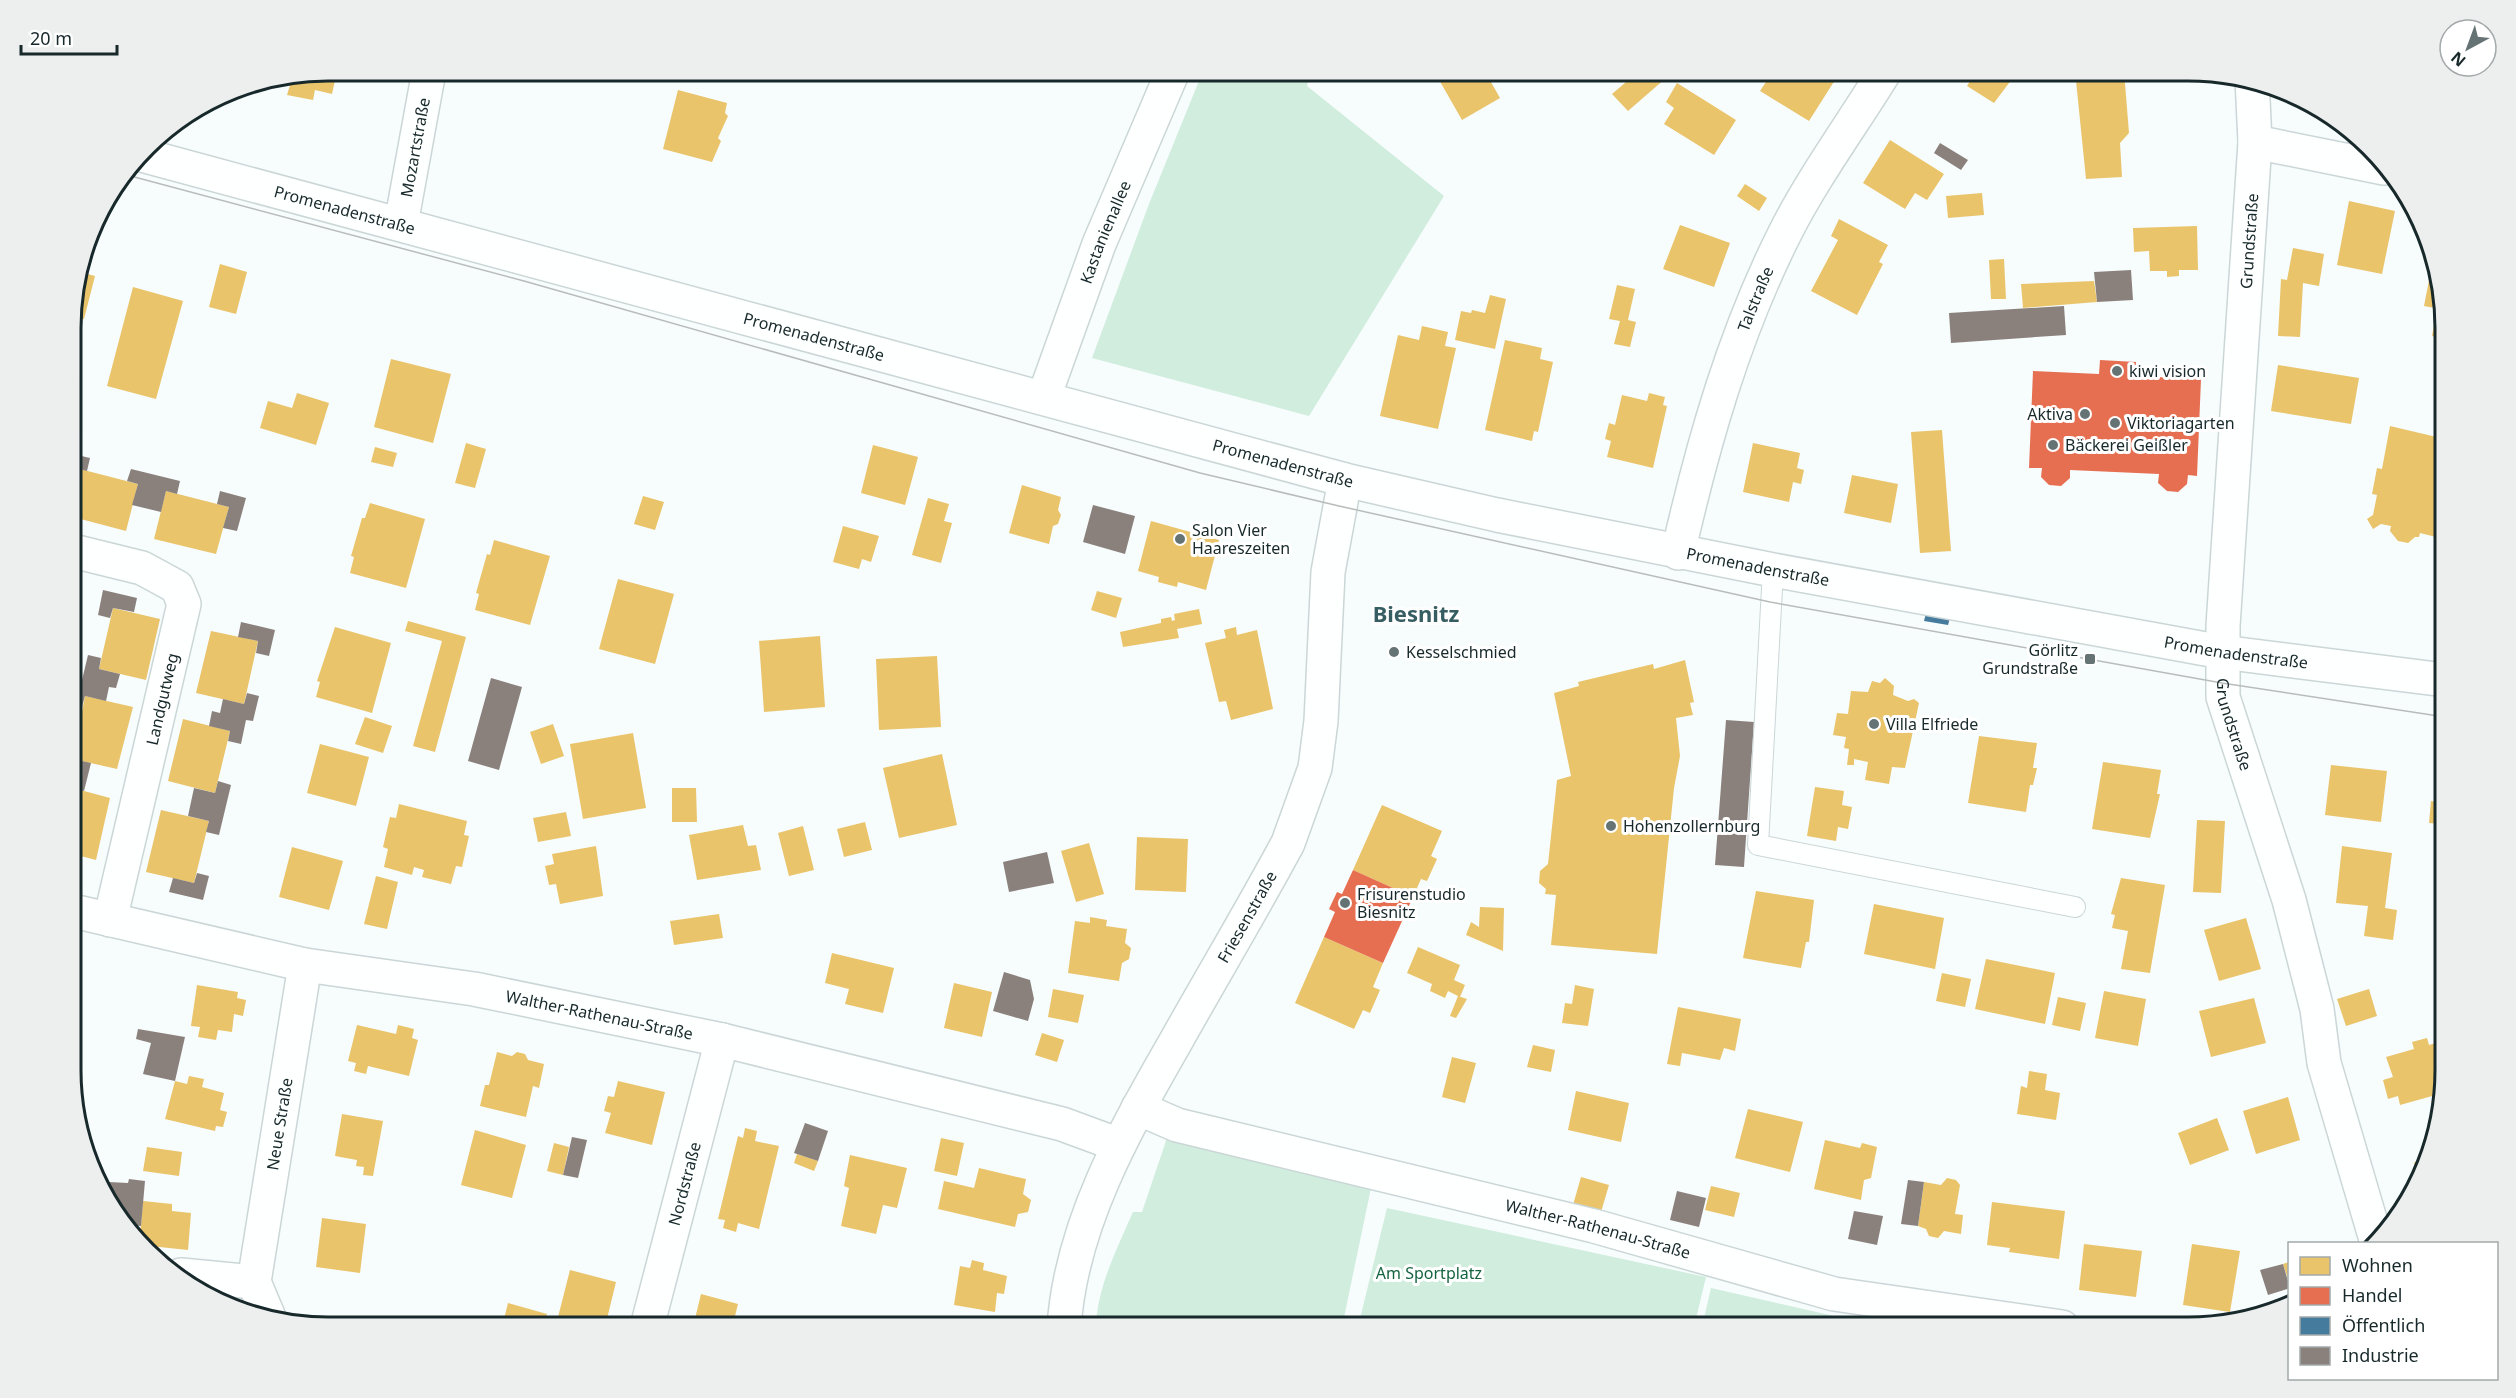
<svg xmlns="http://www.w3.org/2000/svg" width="2516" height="1398" font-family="'Noto Sans',sans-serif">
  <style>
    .green { fill: #d0edde }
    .homes { fill: #e9c46a }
    .shops { fill: #e76f51 }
    .public { fill: #457b9d }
    .industry { fill: #8a817c }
    .building { fill: #dce5e9 }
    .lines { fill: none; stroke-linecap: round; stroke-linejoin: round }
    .lane-casing { stroke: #cbd6d7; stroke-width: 22 }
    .street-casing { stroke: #cbd6d7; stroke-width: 36 }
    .secondary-casing { stroke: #cbd6d7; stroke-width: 36 }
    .lane { stroke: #feffff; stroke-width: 20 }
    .street { stroke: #feffff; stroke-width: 33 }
    .secondary { stroke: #feffff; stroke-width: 33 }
    .tram { stroke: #b9bcbc; stroke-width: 1.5 }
    .poi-dot { fill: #667374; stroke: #fff; stroke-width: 2 }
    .labels { text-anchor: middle; stroke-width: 6; stroke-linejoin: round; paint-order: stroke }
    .street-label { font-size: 16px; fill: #18292b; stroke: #fff }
    .poi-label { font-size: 16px; fill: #18292b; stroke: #fff; text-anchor: start }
    .park-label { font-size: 16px; fill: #156441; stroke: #fff }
    .district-label { font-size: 22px; font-weight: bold; fill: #355d62; stroke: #fff }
    .rim { fill: none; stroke: #18292b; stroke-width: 3 }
  </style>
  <rect width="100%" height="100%" fill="#f7fcfd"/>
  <!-- green -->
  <path class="green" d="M1203,71H1311L1307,86L1444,196L1309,416L1092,358L1149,204Z
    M1167,1138L1371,1188L1342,1327H1096C1097,1287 1117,1249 1133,1212H1142Z
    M1387,1208L1706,1277L1694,1327H1358Z
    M1711,1288L1834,1316L1836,1327H1702Z"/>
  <!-- homes -->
  <path class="homes" d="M328,71H337L332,94L315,90L313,100L287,95L290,85L285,83L286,79Z
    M1434,71H1496L1487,75L1500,98L1462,120Z
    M1639,71H1674L1628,111L1612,94Z
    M1773,71H1820L1835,80L1809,121L1760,91Z
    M1976,71H2018L1994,103L1967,86Z
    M2075,71H2124L2129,133L2120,143L2122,177L2086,179Z
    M1677,83L1736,120L1714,155L1664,124L1674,108L1666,102Z
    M678,90L727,103L725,113L728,116L718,138L721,141L712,162L663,149Z
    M1890,140L1944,174L1927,200L1915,193L1905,209L1863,183Z
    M1745,184L1767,198L1759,211L1737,196Z
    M1982,193L1984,215L1948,218L1946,196Z
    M2349,201L2395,211L2382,274L2337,265Z
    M1839,219L1888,245L1879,262L1883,264L1857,315L1811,291L1838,240L1831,236Z
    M1680,225L1730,243L1714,287L1663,269Z
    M2197,226L2198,270H2179V276L2167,277V271H2150L2149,251L2134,252L2133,228Z
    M2293,248L2324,254L2319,286L2303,283L2300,337L2278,336L2281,279L2287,280Z
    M2004,259L2006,299H1991L1989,260Z
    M220,264L247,272L236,314L209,307Z
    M2431,270L2437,272L2445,310L2424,306Z
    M80,272L95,276L84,319L73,316V295Z
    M2094,281L2097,302L2023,308L2021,284Z
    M1617,285L1635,289L1628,320L1636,322L1630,347L1614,344L1620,321L1609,319Z
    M133,287L183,301L156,399L107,386Z
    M1490,295L1506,299L1495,349L1455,340L1461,311L1471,313L1472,310L1485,313Z
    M2436,314L2445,315V339L2432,336Z
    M1422,326L1448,332L1445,346L1456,348L1438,429L1380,416L1398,335L1419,340Z
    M1505,340L1542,348L1540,359L1553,362L1538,432L1534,431L1532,441L1485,430Z
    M391,359L451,374L433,443L374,427Z
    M2278,365L2359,378L2351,424L2271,411Z
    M297,393L329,403L316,445L260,428L268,401L292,408Z
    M1649,393L1665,397L1663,405L1667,406L1653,468L1607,457L1611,441L1605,439L1609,423L1615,425L1622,395L1647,401Z
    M2390,426L2445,439V549L2436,537L2420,533L2419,537H2415L2408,543L2398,541L2390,531L2391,526L2381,524L2373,529L2367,519L2373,515L2377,495L2372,494L2377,468L2382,469Z
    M1942,430L1951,551L1920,553L1911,432Z
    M466,443L486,449L475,488L455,483Z
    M1753,443L1800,453L1797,468L1804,470L1801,484L1793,482L1789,502L1743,492Z
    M873,445L918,457L905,505L861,493Z
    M375,447L397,453L393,467L371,462Z
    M76,468L138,484L126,531L73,517V480Z
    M1852,475L1898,484L1891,523L1844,513Z
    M1022,485L1061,497L1058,510L1061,515L1058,524L1053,526L1049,544L1009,533Z
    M166,491L229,507L216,554L154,539Z
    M643,496L664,502L655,530L634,524Z
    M928,498L949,504L944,521L952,523L941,563L912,555Z
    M370,503L425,519L406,588L350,573L354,557L351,556L362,518H365Z
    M1151,521L1219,540L1206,590L1178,582L1177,587L1158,582L1159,577L1138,571Z
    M843,526L879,536L871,562L862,559L859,569L833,562Z
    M494,540L550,556L530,625L475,610L479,594L476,593L487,554L490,555Z
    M618,579L674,594L655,664L599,649Z
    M1097,591L1122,598L1116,618L1091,610Z
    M113,608L160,619L146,680L99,669Z
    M1199,609L1202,624L1177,629L1179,638L1123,647L1120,632L1161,623V619L1171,617L1172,621L1175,620L1174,614Z
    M408,621L466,637L435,752L413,746L442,641L405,631Z
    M335,627L391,643L372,713L316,697L320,682L317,681Z
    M1236,627L1237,635L1257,630L1273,709L1231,720L1226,701L1219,702L1205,643L1226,638L1224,630Z
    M211,631L258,641L244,704L196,693Z
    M820,636L825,707L764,712L759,641Z
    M937,656L941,727L879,730L876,659Z
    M1685,660L1694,702L1690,703L1693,715L1676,718L1680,756L1674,788L1657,954L1551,945L1556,895L1545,894L1546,889L1539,883L1540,871L1548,864L1557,780L1571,776L1554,693L1579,686L1578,682L1653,664L1654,669Z
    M1885,678L1894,686L1893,695L1908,701L1914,699L1919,703L1905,768L1892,767L1889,784L1865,780L1868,762L1854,759V765H1847L1849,749L1844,748L1846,737L1833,735L1837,713L1848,714L1851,691L1868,692L1872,681L1880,683Z
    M85,696L133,707L117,769L73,759Z
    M365,717L392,726L383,753L355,744Z
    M183,719L230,731L215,793L168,781Z
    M553,724L564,756L541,764L530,732Z
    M633,733L646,808L583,819L570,744Z
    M1979,736L2037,743L2033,768H2037L2033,785H2030L2026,812L1968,803Z
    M320,744L369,757L356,806L307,793Z
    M942,754L957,825L899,838L883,768Z
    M2103,762L2161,770L2157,794H2160L2150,838L2092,829Z
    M2331,765L2387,771L2381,822L2325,815Z
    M1815,787L1844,791L1842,805L1852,807L1848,829L1838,827L1836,841L1807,836Z
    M73,788L110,798L96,860L73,854Z
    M672,788H696L697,822H672Z
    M2443,789H2445V835L2437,834L2439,824L2429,823L2431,801L2442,803Z
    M399,804L467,821L464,835L469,836L462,867L456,866L451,884L422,877L424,870L414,867L412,875L384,867L388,849L383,847L390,817L396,818Z
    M1382,805L1442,831L1431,856L1437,859L1427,881L1421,879L1413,897L1353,870Z
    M161,810L209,821L194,883L146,872Z
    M566,812L571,836L538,842L533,818Z
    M2197,820L2225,821L2221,893L2193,892Z
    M865,822L872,850L844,857L837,829Z
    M743,825L748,846L756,845L761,870L697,880L689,835Z
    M803,826L814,870L789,876L778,833Z
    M1137,837L1188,839L1186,892L1135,890Z
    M1089,843L1104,894L1076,902L1061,851Z
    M596,846L603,896L560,904L556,884L549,885L545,866L554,864L552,854Z
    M2342,846L2392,853L2385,908L2397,910L2393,940L2364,936L2368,906L2336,903Z
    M292,847L343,861L329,910L279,897Z
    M376,876L398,882L387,929L364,924Z
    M2121,878L2165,885L2150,973L2121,969L2128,931L2112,928L2115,915L2111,914Z
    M1756,891L1814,900L1809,942H1806L1801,968L1743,958Z
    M1874,904L1944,918L1935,969L1864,954Z
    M1480,907L1504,908L1503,951L1466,935L1471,922L1479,927Z
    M719,914L723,938L674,945L670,921Z
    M1090,917L1107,920L1106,926L1127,929L1125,943L1131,948L1129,959L1122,963L1119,981L1068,973L1075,921L1090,923Z
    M2246,918L2261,969L2219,981L2204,930Z
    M1324,937L1383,963L1373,987L1380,990L1370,1013L1363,1010L1354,1029L1295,1003Z
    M1418,947L1460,965L1454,980L1465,985L1460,997L1448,991L1445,998L1430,991L1432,984L1407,973Z
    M832,953L894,968L883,1013L845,1004L849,989L825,983Z
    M1986,959L2055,973L2045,1024L1975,1009Z
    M1942,973L1971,979L1965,1007L1936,1001Z
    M954,983L992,992L982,1037L944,1028Z
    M197,985L238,992L237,998L246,1000L243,1016L234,1014L232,1032L218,1030L216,1040L198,1037L200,1027L191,1026Z
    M1575,985L1594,989L1588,1026L1562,1023L1565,1003L1572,1004Z
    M1053,989L1084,995L1078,1023L1048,1017Z
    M2369,989L2377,1016L2346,1026L2337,999Z
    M2104,991L2146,999L2138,1046L2095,1038Z
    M1458,996L1467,999L1456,1018L1450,1016Z
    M2058,997L2086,1003L2080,1031L2052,1025Z
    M2254,998L2266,1043L2211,1057L2199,1011Z
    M1678,1007L1741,1019L1735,1051L1724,1048L1720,1060L1682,1053L1680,1066L1667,1064Z
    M357,1025L396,1034L398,1025L414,1029L412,1038L418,1040L409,1076L368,1066L366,1074L354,1071L356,1063L348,1061Z
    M1042,1033L1064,1040L1057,1062L1035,1055Z
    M2427,1038L2429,1045L2445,1040V1057L2441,1059L2445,1067L2443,1093L2400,1105L2398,1096L2388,1099L2383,1080L2393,1077L2386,1057L2414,1049L2412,1042Z
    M1533,1045L1555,1050L1551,1072L1527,1067Z
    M497,1052L512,1056L517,1052L525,1054L528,1060L544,1064L539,1088L533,1086L526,1117L480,1106L485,1085H489Z
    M1452,1057L1476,1063L1465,1103L1442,1097Z
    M2029,1071L2047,1074L2045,1090L2060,1093L2056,1120L2017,1114L2021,1086L2027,1088Z
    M189,1076L204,1079L202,1087L224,1093L220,1110L227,1112L223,1127L216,1126L215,1131L165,1119L175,1081L187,1084Z
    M618,1081L665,1092L652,1145L605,1133L611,1113L604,1111L608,1096L614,1097Z
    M1576,1091L1629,1103L1621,1142L1568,1130Z
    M2288,1097L2300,1140L2256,1154L2243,1111Z
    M1748,1109L1803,1122L1790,1172L1735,1158Z
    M342,1114L383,1121L373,1176L363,1175L364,1167L356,1166L357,1160L335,1156Z
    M2217,1118L2229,1150L2190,1165L2178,1133Z
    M745,1128L757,1131L755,1141L779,1146L759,1229L738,1223L736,1232L723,1228L725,1220L718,1219L738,1136L743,1138Z
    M475,1130L526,1145L512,1198L461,1185Z
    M941,1138L964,1143L957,1176L934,1171Z
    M1825,1140L1860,1148L1862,1143L1877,1147L1871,1178L1864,1180L1861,1200L1814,1189Z
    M554,1143L569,1147L563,1175L547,1171Z
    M147,1147L182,1152L179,1176L143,1171Z
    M797,1154L818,1161L814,1171L794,1163Z
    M850,1155L907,1168L897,1208L883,1205L876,1234L841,1226L849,1188L844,1186Z
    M2424,1156L2418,1176L2414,1163Z
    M979,1168L1026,1179L1023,1194L1031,1200L1028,1212L1018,1214L1015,1227L938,1209L944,1181L974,1188Z
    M1581,1177L1609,1185L1601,1212L1573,1205Z
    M1947,1178L1956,1180L1960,1185L1955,1214L1963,1215L1961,1234L1944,1231L1938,1238L1929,1236L1926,1229L1918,1226L1924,1182L1941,1185Z
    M1711,1186L1740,1193L1734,1217L1705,1210Z
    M143,1201L172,1204V1211L191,1213L188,1250L150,1246L140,1237Z
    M1992,1202L2065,1211L2059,1259L2009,1252L2010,1248L1987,1245Z
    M322,1218L366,1224L360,1273L316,1267Z
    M2084,1244L2142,1251L2136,1297L2079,1290Z
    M2192,1244L2240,1251L2230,1312L2183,1305Z
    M972,1260L984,1263L983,1270L1007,1276L1004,1294L997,1293L995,1312L954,1305L960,1266L970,1268Z
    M2289,1262V1282L2283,1264Z
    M570,1270L616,1282L605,1327H569L570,1324L557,1321Z
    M701,1294L738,1304L734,1320L752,1324V1327H693Z
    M508,1303L547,1314L544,1327H502Z"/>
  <!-- shops -->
  <path class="shops" d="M2100,360L2136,362L2135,376L2201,379L2197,476L2188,475L2187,484L2178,492L2167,491L2158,483L2159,474L2070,470V478L2061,486L2049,485L2041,477L2042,468H2029L2033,371L2099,374Z
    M1353,870L1413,897L1383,963L1324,937L1335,912L1329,909L1337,892L1342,894Z"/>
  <!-- public -->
  <path class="public" d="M1926,613L1950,618L1948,625L1924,621Z"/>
  <!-- industry -->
  <path class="industry" d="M1940,143L1968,160L1961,170L1934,153Z
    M2131,270L2133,300L2097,302L2094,272Z
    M2064,306L2066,335L1951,343L1949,313Z
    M73,454L90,458L87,471L76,468L73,477Z
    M131,469L180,481L177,494L166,491L161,512L132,505L138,484L127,481Z
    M220,491L246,498L237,531L223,528L229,507L217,504Z
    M1093,505L1135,516L1125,554L1083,542Z
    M103,590L137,598L134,612L113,608L110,618L98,615Z
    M241,622L275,630L269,656L256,653L258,641L238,637Z
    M88,655L101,658L99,669L120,674L116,688L109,687L106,701L85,696L82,707L73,705V693L77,679L82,680Z
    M491,678L522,687L499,770L468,761Z
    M247,693L259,696L253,721L246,720L241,744L228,741L230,731L209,726L212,711L220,713L223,699L244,704Z
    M1726,720L1754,722L1744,867L1715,865Z
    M73,759L91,763L84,791L73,788Z
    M218,781L231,785L219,835L206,832L209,821L188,816L194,788L215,793Z
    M1047,852L1054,883L1009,892L1003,862Z
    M197,873L209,876L203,900L169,892L173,878L194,883Z
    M1004,972L1030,980L1034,999L1028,1021L993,1011Z
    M138,1029L185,1037L175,1081L143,1074L151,1043L136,1039Z
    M805,1123L828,1131L818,1161L794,1153Z
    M572,1137L587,1140L578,1178L563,1175Z
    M129,1179L145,1181L141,1226L127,1225L114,1213L108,1196L109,1182L128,1183Z
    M1908,1180L1924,1182L1918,1226L1901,1224Z
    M1677,1191L1706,1198L1699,1227L1670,1220Z
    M1854,1211L1883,1216L1877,1245L1848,1239Z
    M2283,1264L2290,1288L2268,1295L2260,1270Z"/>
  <!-- building -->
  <path class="building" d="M1432,1319L1447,1321L1446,1327H1431Z"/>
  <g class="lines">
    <defs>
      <path id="lane" d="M1773,570L1758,845L2075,907"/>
      <g id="street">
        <path id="s1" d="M2252,79L2255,142L2223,626V697L2289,900L2317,1009L2324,1063L2377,1243"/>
        <path d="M2255,142L2384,168"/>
        <path id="s2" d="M401,224L429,71"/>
        <path d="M73,551L142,568L177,587L184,604L110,920"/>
        <path id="s3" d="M1678,553C1703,443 1734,334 1785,233C1812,179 1853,123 1885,71"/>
        <path id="s4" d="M73,911L305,965L474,989L722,1040L1062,1124L1119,1145"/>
        <path id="s5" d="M1138,1108L1177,1125L1594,1226L1834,1294L2062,1327"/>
        <path d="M181,1275L254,1282"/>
        <path id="s6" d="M254,1282L305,965"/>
        <path d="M254,1282L270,1320"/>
        <path id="s7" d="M647,1327L722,1040"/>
        <path id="s8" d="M1064,1327C1071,1224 1125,1130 1176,1041C1213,975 1252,910 1288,843L1315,768L1321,721L1328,572L1345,480"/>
      </g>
      <g id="secondary">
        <path id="s9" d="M142,155L1345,480L1497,515L1773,570L2222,652L2445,680"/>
        <path id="s10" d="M1044,397L1099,244L1173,71"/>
      </g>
    </defs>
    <!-- lane casing -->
    <use href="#lane" class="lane-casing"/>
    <!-- street casing -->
    <use href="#street" class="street-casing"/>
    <!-- secondary casing -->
    <use href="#secondary" class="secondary-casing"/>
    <!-- lane -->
    <use href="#lane" class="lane"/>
    <!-- street -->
    <use href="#street" class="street"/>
    <!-- secondary -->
    <use href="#secondary" class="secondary"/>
    <!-- tram -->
    <path class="tram" d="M127,175L524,281L1200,473L1339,506L1770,602L2222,683L2445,717"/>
  </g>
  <!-- markers -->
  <g class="poi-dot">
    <circle cx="2117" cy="371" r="6"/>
    <circle cx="2085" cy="414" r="6"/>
    <circle cx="2115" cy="423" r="6"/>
    <circle cx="2053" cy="445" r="6"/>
    <circle cx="1180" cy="539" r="6"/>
    <circle cx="1394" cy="652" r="6"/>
    <rect x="2084" y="653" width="12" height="12" rx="3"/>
    <circle cx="1874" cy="724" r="6"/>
    <circle cx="1611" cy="826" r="6"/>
    <circle cx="1345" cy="903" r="6"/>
  </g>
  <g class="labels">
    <!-- street labels -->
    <g class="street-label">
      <text dy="6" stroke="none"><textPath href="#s2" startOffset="78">Mozartstraße</textPath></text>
      <text dy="6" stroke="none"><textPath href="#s9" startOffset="210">Promenadenstraße</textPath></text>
      <text dy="6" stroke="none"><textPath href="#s10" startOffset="176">Kastanienallee</textPath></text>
      <text transform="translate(2249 241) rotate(-86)" y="6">Grundstraße</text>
      <text dy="6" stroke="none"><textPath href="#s3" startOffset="266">Talstraße</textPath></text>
      <text dy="6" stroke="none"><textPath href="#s9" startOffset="696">Promenadenstraße</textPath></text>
      <text dy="6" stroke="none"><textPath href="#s9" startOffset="1182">Promenadenstraße</textPath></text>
      <text dy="6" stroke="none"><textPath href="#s9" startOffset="1668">Promenadenstraße</textPath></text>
      <text dy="6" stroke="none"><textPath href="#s9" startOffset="2154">Promenadenstraße</textPath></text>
      <text transform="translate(162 699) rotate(-77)" y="6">Landgutweg</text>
      <text dy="6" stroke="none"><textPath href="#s1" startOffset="648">Grundstraße</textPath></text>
      <text dy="6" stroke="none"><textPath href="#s8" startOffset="453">Friesenstraße</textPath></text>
      <text dy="6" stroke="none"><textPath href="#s4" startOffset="537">Walther-Rathenau-Straße</textPath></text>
      <text dy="6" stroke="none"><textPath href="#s6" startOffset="160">Neue Straße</textPath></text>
      <text dy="6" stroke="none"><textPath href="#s7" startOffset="148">Nordstraße</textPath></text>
      <text dy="6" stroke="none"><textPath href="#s5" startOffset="476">Walther-Rathenau-Straße</textPath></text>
    </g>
    <!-- poi labels -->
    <g class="poi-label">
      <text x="2129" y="377">kiwi vision</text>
      <text x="2073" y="420" text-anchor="end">Aktiva</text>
      <text x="2127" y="429">Viktoriagarten</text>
      <text x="2065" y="451">Bäckerei Geißler</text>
      <text x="1192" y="536">Salon Vier<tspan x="1192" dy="18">Haareszeiten</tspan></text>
      <text x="2078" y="656" text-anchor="end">Görlitz<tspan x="2078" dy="18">Grundstraße</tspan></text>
      <text x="1406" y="658">Kesselschmied</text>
      <text x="1886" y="730">Villa Elfriede</text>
      <text x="1623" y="832">Hohenzollernburg</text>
      <text x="1357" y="900">Frisurenstudio<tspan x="1357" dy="18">Biesnitz</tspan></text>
    </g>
    <!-- park labels -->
    <g class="park-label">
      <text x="1429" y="1279">Am Sportplatz</text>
    </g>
    <!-- district labels -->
    <g class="district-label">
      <text x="1416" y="622">Biesnitz</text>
    </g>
  </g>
  <!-- crop -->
  <path d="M0 0H2516V1398H0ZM328 81H2188A247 247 0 0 1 2435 328V1070A247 247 0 0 1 2188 1317H328A247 247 0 0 1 81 1070V328A247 247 0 0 1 328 81Z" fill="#edeeee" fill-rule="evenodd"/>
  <path class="rim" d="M328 81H2188A247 247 0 0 1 2435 328V1070A247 247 0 0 1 2188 1317H328A247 247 0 0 1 81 1070V328A247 247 0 0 1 328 81Z"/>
  <!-- legend -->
  <rect x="2288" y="1242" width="210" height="138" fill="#ffffff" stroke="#a3a9aa" stroke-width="1.5"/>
  <rect x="2300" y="1257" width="30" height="18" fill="#e9c46a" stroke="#a3a9aa" stroke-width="1.5"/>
  <text x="2342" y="1272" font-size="18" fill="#18292b">Wohnen</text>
  <rect x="2300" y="1287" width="30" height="18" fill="#e76f51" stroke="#a3a9aa" stroke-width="1.5"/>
  <text x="2342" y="1302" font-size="18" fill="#18292b">Handel</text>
  <rect x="2300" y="1317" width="30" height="18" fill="#457b9d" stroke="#a3a9aa" stroke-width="1.5"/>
  <text x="2342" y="1332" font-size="18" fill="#18292b">Öffentlich</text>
  <rect x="2300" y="1347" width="30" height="18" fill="#8a817c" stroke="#a3a9aa" stroke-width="1.5"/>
  <text x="2342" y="1362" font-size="18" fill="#18292b">Industrie</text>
  <!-- north arrow -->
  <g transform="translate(2468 48) rotate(221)"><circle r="28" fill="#ffffff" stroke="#a3a9aa" stroke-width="1.5"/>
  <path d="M0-4.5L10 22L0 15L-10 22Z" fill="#667374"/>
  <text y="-9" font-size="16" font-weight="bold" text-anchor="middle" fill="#18292b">N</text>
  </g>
  <!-- scale -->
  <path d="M21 45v9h96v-9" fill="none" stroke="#18292b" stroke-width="3"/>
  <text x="30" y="45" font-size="18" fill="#18292b" stroke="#ffffff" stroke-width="4.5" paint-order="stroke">20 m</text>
</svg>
